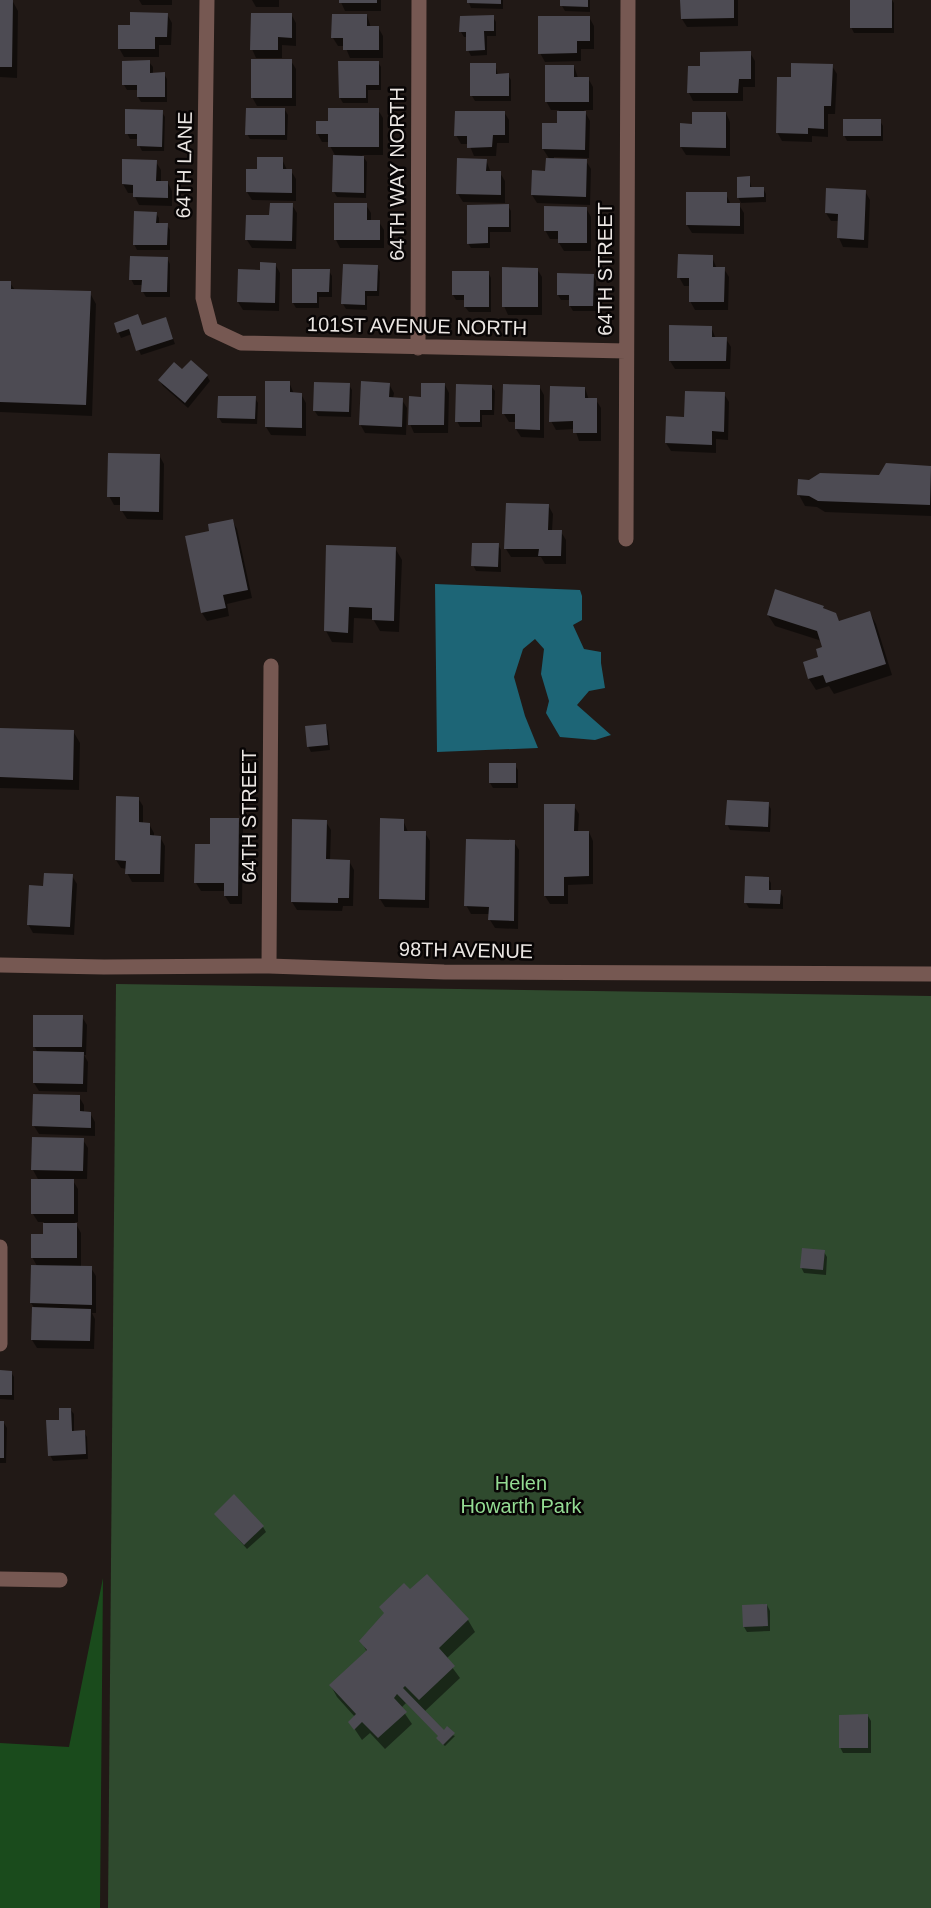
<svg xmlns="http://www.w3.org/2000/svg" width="931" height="1908" font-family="Helvetica,sans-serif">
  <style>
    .green { fill: #2f4a2e }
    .forest { fill: #1a4b1c }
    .water { fill: #1d6576 }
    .shadow { fill: #0007 }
    .building { fill: #4d4b53 }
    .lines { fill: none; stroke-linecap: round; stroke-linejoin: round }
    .minor { stroke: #765852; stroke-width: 15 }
    .labels { text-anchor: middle; stroke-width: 5; stroke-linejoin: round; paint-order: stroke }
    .street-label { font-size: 20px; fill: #ebe6e3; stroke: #080505 }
    .park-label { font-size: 20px; fill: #94db93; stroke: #080505 }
  </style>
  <rect width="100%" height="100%" fill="#211916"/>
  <!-- green -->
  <path class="green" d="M116,984L931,996V1908H108Z"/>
  <!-- forest -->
  <path class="forest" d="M103,1578L100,1908H0V1743L69,1747Z"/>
  <!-- water -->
  <path class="water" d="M435,584L580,590L582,596V620L573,625L584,649L601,652V663L605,688L589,691L577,705L611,735L595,740L560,737L546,713L549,701L541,674L544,649L535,639L523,649L514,677L525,716L538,748L437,752Z"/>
  <!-- shadow -->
  <path class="shadow" d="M0,0H12L18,11L17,78L0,77Z
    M139,0H172V5H142Z
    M252,0H279V7H256Z
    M340,0H381V11H345Z
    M468,0H503V9L471,8Z
    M562,0H590V12L565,11L562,6Z
    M682,0H738V26L687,27L682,19Z
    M851,0H892L894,3V33H854L851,27Z
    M167,14L172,23L171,45H159V57H124L119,48L132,26Z
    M291,14L296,23V46L282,45V58H256L252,49Z
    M367,15L371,28L378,27L383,36V58H350L345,46H338L333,38Z
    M493,17L496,22V36H487V55L471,56L468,50V37H464L461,32Z
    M589,17L594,26V49H581V61L545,62L540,53Z
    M750,53L755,61V87H743V101H693L689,93L702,67Z
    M291,61L296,69V106H257L252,97Z
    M123,62H149L153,67V74H164L167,79V102H141L138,97V90H127L124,85Z
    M378,62L381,67V90H368V103H343L340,98L339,63Z
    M495,64L498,75H508L511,80V101H475L472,96Z
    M574,66L578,78H588L593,87V110H584L590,121L589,158L554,157V160L586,161L591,169L590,205L537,203L532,195L547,172L550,160L543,149L558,125L559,110H551L546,101Z
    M832,66L837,74L835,114H828V137L812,136V142L782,141L777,132L792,79Z
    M285,110L288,115L287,140L250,139L247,134Z
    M378,110L383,118V155H362L367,162L366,198L337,197L334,192L336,157L330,146V142H322L317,133L330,122Z
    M162,112L165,117L164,151H142L139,145V139H130L127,133Z
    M504,112L509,120V143H497L496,156H474L469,144H461L456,135Z
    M726,113L730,122V156L686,155L681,147Z
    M880,121L883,126V141H847L844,135Z
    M282,159L287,170L291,171L296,179V201L252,200L247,192L259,171Z
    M486,160L491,173H500L505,181V203L463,202L458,194Z
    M124,161L156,162L161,170V182L168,183L172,191V206L139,205L135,197V193H128L123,184Z
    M749,178L752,189L763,188L766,194V202L741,203L738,197Z
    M865,191L870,200L868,248L843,247L839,238V221H831L826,213Z
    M687,194H726L731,205H739L744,213V234L692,233L687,225Z
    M292,205L297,213L296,249L252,248L247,240L271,217Z
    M366,205L371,213V222H379L384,230V248H340L336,240Z
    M508,206L511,211V232H490V248H471L468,243Z
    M586,208L591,217V251H564L559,243V239H550L545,230Z
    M156,213L159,218V224L167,225L170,230V250H137L134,244Z
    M712,257L717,269H724L729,277L728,310H695L690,301V286H684L679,277Z
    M167,258L170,264V297H146L143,292V285H134L131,279Z
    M275,264L280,273L279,311L243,310L238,302L261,271Z
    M377,266L380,272L379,296H367V310L346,309L343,304Z
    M537,269L542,277V315H508L504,306Z
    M329,271L332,276V297H319V308H296L293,303Z
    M488,272L491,278V312H469L465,307L466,300H456L453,295Z
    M593,275L596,281V311H573L570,306V300H561L558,295Z
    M0,282L10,283L15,290L90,293L96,304L92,416L0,412Z
    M166,319L175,344L141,355L132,334L121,338L115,324L142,327Z
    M711,327L716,339H726L731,347L730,369H675L670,361Z
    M182,371L207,376L210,381L188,408L163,386L160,381Z
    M289,382L294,394H301L306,403V436L271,435L266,427Z
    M389,384L394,393L393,399L402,400L407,408L406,435L365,433L360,424Z
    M349,385L352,390L351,417L318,416L314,410Z
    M445,385L449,393L448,433H414L410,424L422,398Z
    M491,386L495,391L494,415H482V427H460L457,421Z
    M539,386L544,395V438L521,437L516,429V422H509L504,414Z
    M585,388L589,400H596L601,408V441H579L575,429L556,430L551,421Z
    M724,394L729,402L728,440L716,439V453L671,451L666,443L685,419Z
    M255,398L258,403L257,424L222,423L219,418Z
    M159,455L164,464L163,520L127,519L122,511V505H114L109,496Z
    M931,467V516L825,512L817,507L805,506L799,495Z
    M548,505L553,514L552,531L561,532L566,540V564H545L541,557H511L506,549Z
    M232,520L237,529L252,598L227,604L229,616L207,621L202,613Z
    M498,545L501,550V572L476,571L473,565Z
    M395,548L402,560L399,632L380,631L373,619L354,618L353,643L332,642L326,631Z
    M823,607L825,610L835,614L840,622L870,613L876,624L892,675L834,694L829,686L816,690L809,679L804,663L820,658L824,648L822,641L775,626L768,615Z
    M325,725L328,731L330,750L311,752L308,746Z
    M0,729L73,731L80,743L79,790L0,788Z
    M515,765L518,770V788H493L490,783Z
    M138,798L143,806V824H149L154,833V837H160L165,846L164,882H132L127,873V869L121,868L116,860Z
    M768,804L771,809L770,832L730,830L727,824Z
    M574,806L579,814L578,832H589L593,841V884L568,885V904H550L545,896Z
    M238,820L243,828L242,904H230L225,896V891H201L196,883L211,846Z
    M403,820L408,832L425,833L430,841L429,908L385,907L380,899Z
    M326,822L331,830L330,861H349L354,870L353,906H343L342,911L297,910L292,902Z
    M514,842L519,850L518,929L495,928L490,920V914H471L466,905Z
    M72,876L77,884L74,935L33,933L28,924L45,887Z
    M768,878L771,883V892H780L783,897V909L749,908L746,903Z
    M82,1017L87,1025L86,1055H84L88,1062L87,1092L39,1091L34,1083L38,1053L34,1046Z
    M79,1097L84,1105V1113H90L95,1122V1136L39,1134L34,1126Z
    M83,1140L88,1148L87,1179H72L78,1189V1222H75L81,1233V1268H91L96,1276V1313H92L95,1319L94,1349L37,1348L32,1340L35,1309L31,1303L37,1266L32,1257L44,1236V1222H38L33,1214L39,1181L33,1170Z
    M824,1252L827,1257L826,1275L804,1273L801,1267Z
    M0,1372H11L14,1377V1400L0,1399Z
    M70,1409L74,1414V1432H84L87,1437L88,1459L53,1461L50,1455Z
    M0,1423H4L7,1428L6,1463H0Z
    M216,1514L263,1527L266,1532L247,1549Z
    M427,1576L468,1620L475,1632L446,1659L460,1678L424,1712L444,1732L455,1736L445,1746L439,1741L440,1736L406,1703L401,1708L412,1724L385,1749L370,1733L362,1740L350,1722L355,1717L337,1697L331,1686L367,1652L361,1641Z
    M767,1605L770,1611V1631L747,1632L744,1627Z
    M868,1716L871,1721V1753H843L840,1747Z"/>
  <!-- building -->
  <path class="building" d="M0,0H13L12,67H0Z
    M339,0H377V3H339Z
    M467,0H501V4L467,3Z
    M560,0H588V7L560,6Z
    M680,0H734V18L681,19Z
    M850,0H892V28H850Z
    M130,12L168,13L167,37H155V49H118V25H130Z
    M251,13H292V38L278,37V50H250Z
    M332,14H367V26H379V50H343V38H331Z
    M494,15V31H484L485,50L466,51V32H459L460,16Z
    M538,16H590V41H577V53L538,54Z
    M751,51V79H739L738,93H687L688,66H700V52Z
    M251,59H292V98H251Z
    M150,60V73L165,72V97H137V85H122V61Z
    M338,61H379V85H366V98H339Z
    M470,63H496V74L509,73V96H470Z
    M791,63L833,64L831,106H824V129L808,128V134L776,133L777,77H791Z
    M545,65H574V77H589V102H545Z
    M246,108H285V135H245Z
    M328,108H379V147H328V134H316V121H328Z
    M125,109L163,110L162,147L137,146V134H125Z
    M455,111H505V135H493L492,147L467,148V136H454Z
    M557,111H586L585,150L542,149V123H557Z
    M692,112H726V148L680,147V123L692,124Z
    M843,119H881V136H843Z
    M333,155L364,156V193L332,192Z
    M257,157H283V169H292V193L246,192V169H257Z
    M457,158L487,159L486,171H501V195L456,194Z
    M546,158L587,159L586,197L531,195L532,170L545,171Z
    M122,159L157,160L156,181H168V198L133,197V185L122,184Z
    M750,176V187H764V197L737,198V177Z
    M826,188L866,190L864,240L837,238L838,214L825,213Z
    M686,192H727V203H740V226L686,225Z
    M270,203H293L292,241L245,240L246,215H269Z
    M334,203H367V220H380V240H334Z
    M509,204V227H488V243L467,244V205Z
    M544,206L587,207V243H558V231H544Z
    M134,211L157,212L156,223H168L167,245H133Z
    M678,254L713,255V267H725L724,302H689V278H677Z
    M130,256L168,257L167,292H141L142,280H129Z
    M260,262L276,263L275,303L237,302L238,269L260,270Z
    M343,264L378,265L377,291H365V305L341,304Z
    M502,267L538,268V307H502Z
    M292,269H330L329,292H317V303H292Z
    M452,271H489V307H464V295H452Z
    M557,273L594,274L593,306H569V295H557Z
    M0,281H11V289L91,291L86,405L0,402Z
    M138,314L142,325L166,317L173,339L136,351L129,329L117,333L114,323Z
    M669,325L712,326V337H727L726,361H669Z
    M191,360L208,375L185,403L158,380L174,362L182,369Z
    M265,381H290V392L302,393V428L265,427Z
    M361,381L390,383L389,397L403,398L402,427L359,425Z
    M314,382L350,383L349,412L313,411Z
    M421,383H445L444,425H408L409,396L421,397Z
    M456,384L492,385V410H480V422H455Z
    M503,384L540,385V430L515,429V414H502Z
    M550,386L585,387V398H597V433H573V421L549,422Z
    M685,391L725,392L724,432L712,431V445L665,443L666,416L684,417Z
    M218,396H256L255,419L217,418Z
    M108,453L160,454L159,512L120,511V497H107Z
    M886,463L931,466L930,505L818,501L809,496L797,495L798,479L809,480L820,473L879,475Z
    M506,503L549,504L548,530H562L561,556H538L539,549H504Z
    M233,519L248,590L223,595L226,608L201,613L185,536L209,531L208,524Z
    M472,543H499L498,567L471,566Z
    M326,545L396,547L394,621L372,620V608L349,607L348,633L324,631Z
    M775,589L824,606L823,608L836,613L839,621L870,611L886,664L826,683L823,675L808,679L803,662L818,657L816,649L822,647L817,631L767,615Z
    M326,724L328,745L307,747L305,726Z
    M0,728L74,730L73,780L0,777Z
    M489,763H516V783H489Z
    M116,796L139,797V822L150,823V835L161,836L160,874H125L126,861L115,860Z
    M727,800L769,802L768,827L725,825Z
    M544,804H575L574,831H589V876L564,877V896H544Z
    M210,818H239L238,896H224V883H194L195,844H210Z
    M380,818L404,819V831H426L425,900L379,899Z
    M292,819L327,820L326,859L350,860L349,898H338V903L291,902Z
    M466,839L515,840L514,921L488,920L489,907L464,906Z
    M44,873L73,874L70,927L27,925L29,885L43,886Z
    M745,876L769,877V890H781L780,904L744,903Z
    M33,1015H83L82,1047H33Z
    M33,1051L84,1052L83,1084L33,1083Z
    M33,1094L80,1095V1111L91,1112V1128L32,1126Z
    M32,1137L84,1138L83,1171L31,1170Z
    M31,1179H74V1214H31Z
    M43,1223H77V1258H31V1234H43Z
    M802,1248L825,1250L823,1270L800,1268Z
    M31,1265L92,1266V1305L30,1303Z
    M32,1307L91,1309L90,1341L31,1340Z
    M0,1370L12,1371V1395H0Z
    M59,1408H71L72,1431L85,1430L86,1454L48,1456L46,1420H59Z
    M0,1421H4V1458H0Z
    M234,1494L264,1526L244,1545L214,1514Z
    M427,1574L469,1619L439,1648L455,1666L419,1700L405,1686L403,1688L444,1730L447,1726L455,1733L443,1745L436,1738L438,1736L397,1694L394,1698L407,1712L378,1738L362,1722L354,1730L348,1722L356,1714L329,1685L367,1650L359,1641L384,1613L379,1607L404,1583L410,1589Z
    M767,1604L768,1626L743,1627L742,1605Z
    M868,1714V1748H839V1715Z"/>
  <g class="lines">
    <!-- minor -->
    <path class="minor" d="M207,0L203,298L211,329L241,343L626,351
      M418,348L419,0
      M626,539L628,0
      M0,965L104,967L269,966L444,972L931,974
      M269,966L271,666
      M0,1247V1344
      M0,1579L60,1580"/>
  </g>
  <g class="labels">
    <!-- street labels -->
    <g class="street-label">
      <text transform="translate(184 165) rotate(-89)" y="7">64TH LANE</text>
      <text transform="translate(397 174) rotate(-90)" y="7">64TH WAY NORTH</text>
      <text transform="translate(605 269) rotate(-90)" y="7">64TH STREET</text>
      <text transform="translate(417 326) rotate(1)" y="7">101ST AVENUE NORTH</text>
      <text transform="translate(249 816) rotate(-90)" y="7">64TH STREET</text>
      <text transform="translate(466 950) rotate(1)" y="7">98TH AVENUE</text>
    </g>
    <!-- park labels -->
    <g class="park-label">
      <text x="521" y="1490">Helen<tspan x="521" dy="23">Howarth Park</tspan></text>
    </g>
  </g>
</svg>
